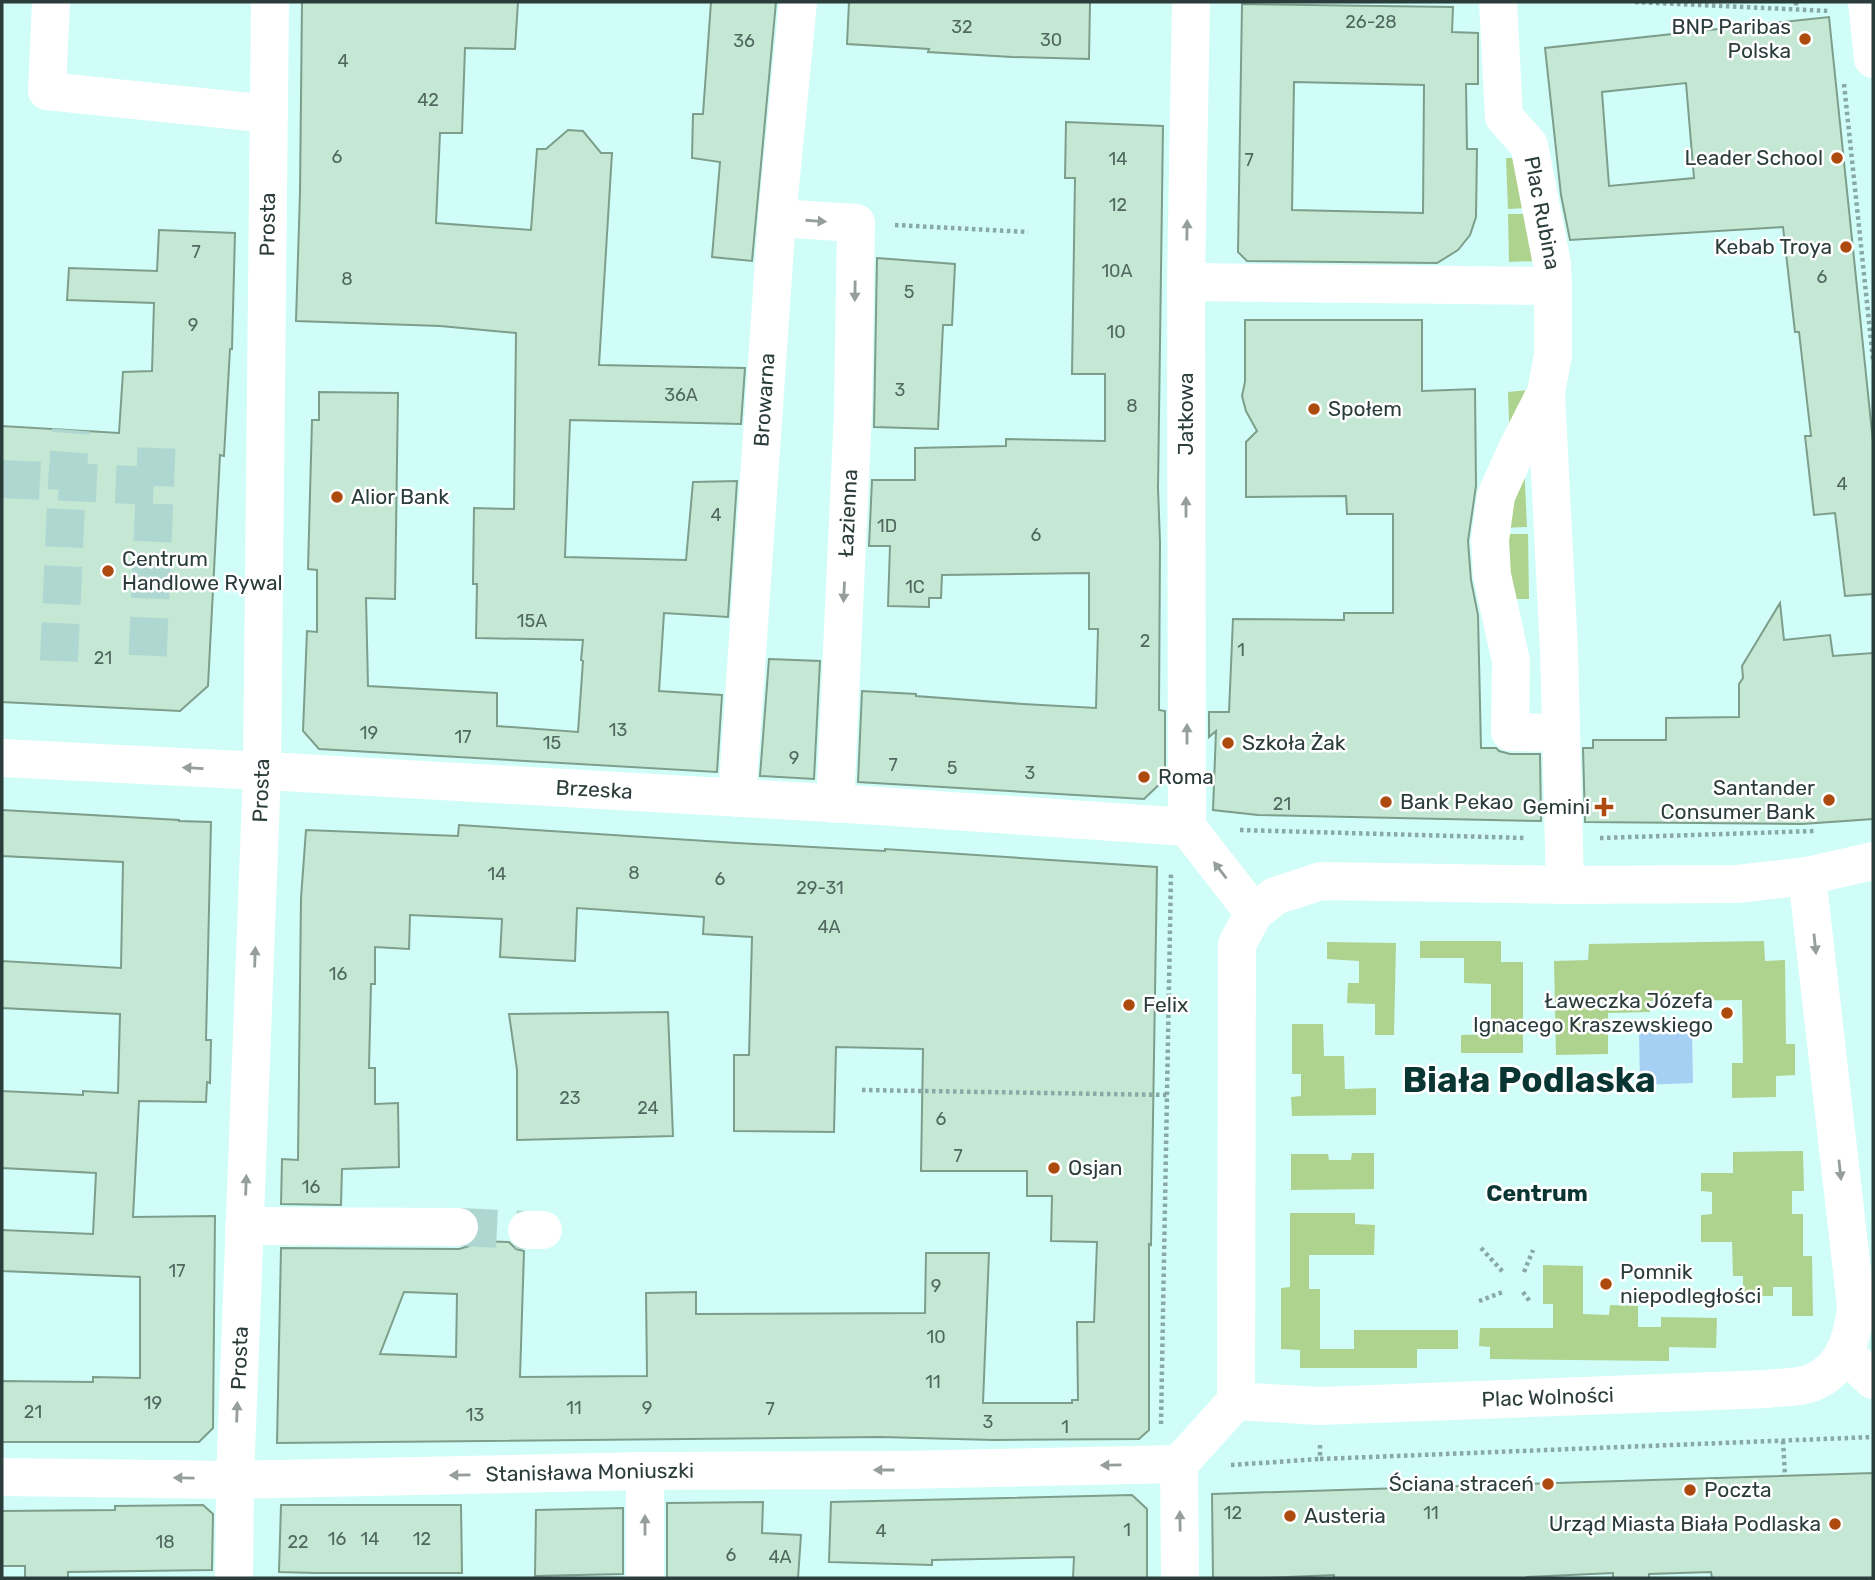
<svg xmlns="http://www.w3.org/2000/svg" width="1875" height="1580" font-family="Rubik,sans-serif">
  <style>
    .green { fill: #aed38f }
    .water { fill: #a6cff4 }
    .building { fill: #c4e8d4; stroke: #7d9e8b; stroke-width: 2; fill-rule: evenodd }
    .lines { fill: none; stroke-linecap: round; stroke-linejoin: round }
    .minor-tunnel { stroke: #afd7d2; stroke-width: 38; stroke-dasharray: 38 19; stroke-linecap: butt }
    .path { stroke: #88a9a5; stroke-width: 4.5; stroke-dasharray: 3.5 3.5; stroke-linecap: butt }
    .minor { stroke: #fff; stroke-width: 38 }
    .oneway { fill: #959e9d }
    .poi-dot { fill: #ad4b0f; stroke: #fff; stroke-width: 2.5 }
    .labels { text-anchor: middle; stroke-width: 5; stroke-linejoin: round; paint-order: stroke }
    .number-label { font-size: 18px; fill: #516861 }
    .poi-label { font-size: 21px; fill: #2b3d3b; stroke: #fff; text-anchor: start }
    .street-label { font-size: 21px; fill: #2b3d3b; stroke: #fff }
    .neighbourhood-label { font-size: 23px; font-weight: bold; fill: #093532; stroke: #fff }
    .town-label { font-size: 35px; font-weight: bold; fill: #093532; stroke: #fff }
  </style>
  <rect width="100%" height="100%" fill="#d0fdf8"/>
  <!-- green -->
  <path class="green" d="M1506,158H1514L1528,208L1508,209Z
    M1508,214H1530L1536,261L1509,262Z
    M1530,390L1510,447L1508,392Z
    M1524,462L1527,527L1503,528Z
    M1503,534H1528L1529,599H1508Z
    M1420,941H1501V962H1523V1053H1461V1035L1491,1034V984L1464,983V958H1420Z
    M1764,941L1765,961L1785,960L1786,1044H1795V1075L1776,1076V1097L1732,1098V1063H1743L1742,1000L1650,1001V1012L1608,1013V1054L1556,1055L1554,961L1588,960L1589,944Z
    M1327,942L1396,943L1394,1035H1375V1004L1347,1003L1348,983H1359V961L1327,959Z
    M1292,1024H1323L1324,1056H1344L1345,1089L1376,1088V1115L1292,1116L1291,1097L1301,1096V1074H1292Z
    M1803,1151L1804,1191H1792V1214H1803V1256H1812L1813,1316H1792V1287H1773V1296H1743V1276H1733L1732,1242H1701V1215L1712,1214V1192L1701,1191V1173H1733V1152Z
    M1352,1153H1374V1189L1291,1190V1154H1328L1329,1160H1351Z
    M1290,1213H1355V1224L1375,1225L1374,1255H1309V1289H1320V1349H1354V1330H1458V1349H1417V1368H1300V1350L1281,1349V1288L1290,1287Z
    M1543,1265L1583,1266V1314L1609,1315L1610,1305L1638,1306V1327H1661V1317L1717,1318L1716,1348L1669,1347V1361L1490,1359V1347L1479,1346L1480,1328H1553V1304H1543Z"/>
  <!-- water -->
  <path class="water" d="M1692,1031L1693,1083L1640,1085L1639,1032Z"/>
  <!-- building -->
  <path class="building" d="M302,2H518L515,49L465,48L462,133H440L436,223L531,230L537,149H546L568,130L583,131L601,153H612L599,365L745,368L741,424L570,420L565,557L686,560L693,482L737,481L728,617L664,613L659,691L722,695L717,772L319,749L303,731L307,631L317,632V570L308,569L312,420H319V392L398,393L395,599L366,598L368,686L497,693V726L578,732L583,661L581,660L583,640L476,638L477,584H473L474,508L514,509L516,333L440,326L296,321L300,193Z
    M711,2H776L752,261L712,257L720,162L692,158L693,114H703Z
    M849,2H1090L1089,59L1012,57L928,52L929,49L847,44Z
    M1242,4L1453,7L1452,32L1478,33V84H1466L1467,149H1477L1476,217L1470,235L1458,250L1437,263L1247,261L1238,252ZM1294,82L1424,85L1423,213L1292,210Z
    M1829,17L1873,442V594L1845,596L1835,513L1814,515L1805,436H1811L1799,332H1795L1783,227L1570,240L1561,195L1545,48ZM1686,83L1694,178L1609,186L1602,92Z
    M1066,122L1163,126L1158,488L1160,542L1159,710L1165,711V779L1144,799L858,782L862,691L916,694V696L1023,704L1096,708L1098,629H1089V573L942,575L941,598H929V607L888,606L890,546H869L872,480H915V448L1006,446V439L1105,441V374H1072L1075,178H1065Z
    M159,230L235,233L232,349H230L224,456L220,455L208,686L180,711L2,702V426L119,433L123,372L152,371L154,303L67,300L69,268L157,271Z
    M877,258L955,264L952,325H943L938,429L874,427Z
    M1245,320H1422V391L1475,389L1476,486L1468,541L1471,580L1478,615L1481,748H1496L1499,751L1510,754H1540L1541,821L1258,815L1213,810L1216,731L1209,737V712H1229L1233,619L1344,620V613H1393V514H1347L1346,496L1246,497V442L1257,431L1246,411L1242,396L1245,382Z
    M1780,603L1784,640L1830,635L1833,656L1873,653V819L1802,824L1585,822L1583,748H1593V740H1666V718L1739,717V684L1743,678L1742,666Z
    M769,659L820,661L814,779L760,776Z
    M2,810L179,820V821L211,822L206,1040H211L210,1083L207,1082L206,1102L139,1101L133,1217L215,1216L213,1428L199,1442H2V1381L93,1382V1377L140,1378V1277L2,1271V1230L93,1234L96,1173L2,1168V1091L83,1095V1091L118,1093L120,1014L2,1008V961L121,968L123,862L2,856Z
    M459,825L737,843L885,851V849L1157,867L1151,1245L1149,1244V1430L1139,1439L994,1440L880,1437L277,1443L281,1248L459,1249L469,1246L475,1241L509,1242L516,1249L524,1251L520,1377L647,1376L646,1293L696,1292V1314L925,1313L926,1253H989L983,1403H1072V1400H1078L1077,1322H1094L1097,1242L1051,1241L1052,1196H1027V1171H921L923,1049L836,1047L834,1132L734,1131V1055H749L752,937L703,934L704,917L577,908L575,961L500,957L502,919L410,915L409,949L375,947V984H371L369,1068H375V1104L398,1103L399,1167L342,1169L341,1205L281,1204L282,1159L298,1160L301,898L306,830L458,836ZM404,1292L457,1294L456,1357L380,1354Z
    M668,1012L673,1136L517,1140V1070L509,1014Z
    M1873,1473V1578H1712L1711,1572L1649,1574V1578H1613V1573L1527,1577V1578H1334V1575L1263,1578H1213L1212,1494Z
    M1132,1495L1147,1509V1578H1073L1074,1557L932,1560V1565L829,1562L831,1502Z
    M763,1502L762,1533L801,1535L798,1578H667V1503Z
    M203,1505L213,1514L212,1570L68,1572V1578H25V1566H2V1511L115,1510V1506Z
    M281,1505H461L462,1573H316L279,1572Z
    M623,1508V1574L535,1576L536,1510Z"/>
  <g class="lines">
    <!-- minor-tunnel -->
    <path class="minor-tunnel" d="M2,479L67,482L71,430
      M155,486L157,431
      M59,661L67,482L155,486L147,670
      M459,1227L527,1230"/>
    <!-- path -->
    <path class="path" d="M1635,2L1830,11
      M1796,2V9
      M1844,84L1873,360
      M895,225L1028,232
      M1240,830L1525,838
      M1600,838L1815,831
      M862,1090L1168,1095
      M1481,1248L1503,1272
      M1524,1272L1533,1250
      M1523,1292L1531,1303
      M1479,1301L1503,1292
      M1161,1424L1171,873
      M1783,1441L1785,1476
      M1320,1445V1459L1873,1437
      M1231,1465L1320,1459"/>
    <!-- minor -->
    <g class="minor">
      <path d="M51,2L47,91L269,114"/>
      <path id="s1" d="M1498,2L1504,117L1529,145L1552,264L1553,286V355L1546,392L1517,449L1496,496L1490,540L1492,575L1511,661L1510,732L1561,733"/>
      <path d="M1867,2L1873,59"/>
      <path d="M777,218L856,223L853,412L835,804"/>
      <path d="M1186,282L1553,286"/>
      <path d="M1546,394L1559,651L1565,885"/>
      <path id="s2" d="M2,758L283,772L864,805L1187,827"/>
      <path id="s3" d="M737,798L777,218L798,2"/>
      <path d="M1187,827L1186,282L1191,2"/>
      <path d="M1187,827L1254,913"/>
      <path d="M244,1226L459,1227"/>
      <path d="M527,1230H543"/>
      <path d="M1844,1352L1873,1380"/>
      <path id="s4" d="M1236,1401L1319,1406L1767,1389C1781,1387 1798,1388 1811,1383C1844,1371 1853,1337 1856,1306L1807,876"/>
      <path d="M1179,1464L1236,1401L1237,944L1254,913L1275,896L1321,881L1565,885L1737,884L1807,876L1873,861"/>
      <path d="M1179,1464L1180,1578"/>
      <path d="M645,1471V1578"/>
      <path id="s5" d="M2,1477L235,1480L645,1471L903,1470L1179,1464"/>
      <path id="s6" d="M234,1578L235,1480L262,771L270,2"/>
    </g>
  </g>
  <!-- one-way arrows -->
  <defs><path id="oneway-solid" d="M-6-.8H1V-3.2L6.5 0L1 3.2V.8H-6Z" transform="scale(1.75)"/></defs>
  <g class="oneway">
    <use href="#oneway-solid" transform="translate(816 221) rotate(4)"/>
    <use href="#oneway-solid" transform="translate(1187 230) rotate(-89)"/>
    <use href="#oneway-solid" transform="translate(855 291) rotate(91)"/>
    <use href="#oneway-solid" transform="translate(1186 507) rotate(-90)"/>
    <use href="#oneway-solid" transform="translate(844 592) rotate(93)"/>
    <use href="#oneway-solid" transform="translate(1187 734) rotate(-90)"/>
    <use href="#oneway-solid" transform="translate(193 768) rotate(-177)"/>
    <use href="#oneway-solid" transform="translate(1220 870) rotate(-128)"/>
    <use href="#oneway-solid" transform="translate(1815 944) rotate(84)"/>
    <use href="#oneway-solid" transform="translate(255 957) rotate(-88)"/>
    <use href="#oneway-solid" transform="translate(1840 1170) rotate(84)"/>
    <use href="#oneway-solid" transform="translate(246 1185) rotate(-88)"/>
    <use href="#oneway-solid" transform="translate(237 1412) rotate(-88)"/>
    <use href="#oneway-solid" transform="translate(1111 1465) rotate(179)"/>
    <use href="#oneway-solid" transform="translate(884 1470) rotate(180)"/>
    <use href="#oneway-solid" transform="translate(460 1475) rotate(179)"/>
    <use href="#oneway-solid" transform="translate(184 1478) rotate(-179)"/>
    <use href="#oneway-solid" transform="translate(1180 1521) rotate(-91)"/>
    <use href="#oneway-solid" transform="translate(645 1525) rotate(-90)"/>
  </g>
  <!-- markers -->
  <g class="poi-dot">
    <circle cx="1805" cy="39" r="7"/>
    <circle cx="1837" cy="158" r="7"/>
    <circle cx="1846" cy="247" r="7"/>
    <circle cx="1314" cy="409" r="7"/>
    <circle cx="337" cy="497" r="7"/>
    <circle cx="108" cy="571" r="7"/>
    <circle cx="1228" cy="743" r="7"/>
    <circle cx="1144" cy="777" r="7"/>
    <circle cx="1829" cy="800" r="7"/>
    <circle cx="1386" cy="802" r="7"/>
    <path d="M1600.5 796.5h7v7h7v7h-7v7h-7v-7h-7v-7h7z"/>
    <circle cx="1129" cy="1005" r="7"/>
    <circle cx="1727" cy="1013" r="7"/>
    <circle cx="1054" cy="1168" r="7"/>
    <circle cx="1606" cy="1284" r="7"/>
    <circle cx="1548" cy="1484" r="7"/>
    <circle cx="1690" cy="1490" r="7"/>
    <circle cx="1290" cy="1516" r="7"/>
    <circle cx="1835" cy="1524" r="7"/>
  </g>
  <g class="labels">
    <!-- number labels -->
    <g class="number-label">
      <text x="1371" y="28">26-28</text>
      <text x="962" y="33">32</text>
      <text x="1051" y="46">30</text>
      <text x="744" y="47">36</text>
      <text x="343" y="67">4</text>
      <text x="428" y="106">42</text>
      <text x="337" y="163">6</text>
      <text x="1118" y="165">14</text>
      <text x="1249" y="166">7</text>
      <text x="1118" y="211">12</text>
      <text x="196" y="258">7</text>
      <text x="1117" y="277">10A</text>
      <text x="1822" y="283">6</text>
      <text x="347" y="285">8</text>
      <text x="909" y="298">5</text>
      <text x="193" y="331">9</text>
      <text x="1116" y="338">10</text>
      <text x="900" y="396">3</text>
      <text x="681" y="401">36A</text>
      <text x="1132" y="412">8</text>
      <text x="1842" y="490">4</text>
      <text x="716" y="521">4</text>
      <text x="887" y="532">1D</text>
      <text x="1036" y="541">6</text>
      <text x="915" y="593">1C</text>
      <text x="532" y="627">15A</text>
      <text x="1145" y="647">2</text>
      <text x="1241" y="656">1</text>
      <text x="103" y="664">21</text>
      <text x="618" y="736">13</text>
      <text x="369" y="739">19</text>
      <text x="463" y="743">17</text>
      <text x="552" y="749">15</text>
      <text x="794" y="764">9</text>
      <text x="893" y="771">7</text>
      <text x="952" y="774">5</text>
      <text x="1030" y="779">3</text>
      <text x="1282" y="810">21</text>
      <text x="634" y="879">8</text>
      <text x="497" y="880">14</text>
      <text x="720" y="885">6</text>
      <text x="820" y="894">29-31</text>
      <text x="829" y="933">4A</text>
      <text x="338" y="980">16</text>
      <text x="570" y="1104">23</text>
      <text x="648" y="1114">24</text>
      <text x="941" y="1125">6</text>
      <text x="958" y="1162">7</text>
      <text x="311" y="1193">16</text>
      <text x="177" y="1277">17</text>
      <text x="936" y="1292">9</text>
      <text x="936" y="1343">10</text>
      <text x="933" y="1388">11</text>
      <text x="153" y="1409">19</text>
      <text x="574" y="1414">11</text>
      <text x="647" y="1414">9</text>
      <text x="770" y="1415">7</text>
      <text x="33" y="1418">21</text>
      <text x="475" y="1421">13</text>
      <text x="988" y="1428">3</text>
      <text x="1065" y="1433">1</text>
      <text x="1233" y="1519">12</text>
      <text x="1431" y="1519">11</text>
      <text x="1127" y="1536">1</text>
      <text x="881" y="1537">4</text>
      <text x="337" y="1545">16</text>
      <text x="370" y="1545">14</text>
      <text x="422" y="1545">12</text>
      <text x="165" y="1548">18</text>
      <text x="298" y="1548">22</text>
      <text x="731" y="1561">6</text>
      <text x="780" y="1563">4A</text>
    </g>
    <!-- poi labels -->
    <g class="poi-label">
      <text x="1791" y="34" text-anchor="end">BNP Paribas<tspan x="1791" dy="24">Polska</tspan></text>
      <text x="1823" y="165" text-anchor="end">Leader School</text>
      <text x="1832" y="254" text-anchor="end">Kebab Troya</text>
      <text x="1328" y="416">Społem</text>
      <text x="351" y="504">Alior Bank</text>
      <text x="122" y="566">Centrum<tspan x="122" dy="24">Handlowe Rywal</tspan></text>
      <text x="1242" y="750">Szkoła Żak</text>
      <text x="1158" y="784">Roma</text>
      <text x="1815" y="795" text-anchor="end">Santander<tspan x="1815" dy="24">Consumer Bank</tspan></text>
      <text x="1400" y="809">Bank Pekao</text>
      <text x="1590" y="814" text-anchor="end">Gemini</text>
      <text x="1713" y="1008" text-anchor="end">Ławeczka Józefa<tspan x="1713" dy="24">Ignacego Kraszewskiego</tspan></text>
      <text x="1143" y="1012">Felix</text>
      <text x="1068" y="1175">Osjan</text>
      <text x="1620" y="1279">Pomnik<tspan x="1620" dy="24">niepodległości</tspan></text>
      <text x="1534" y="1491" text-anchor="end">Ściana straceń</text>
      <text x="1704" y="1497">Poczta</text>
      <text x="1304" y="1523">Austeria</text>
      <text x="1821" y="1531" text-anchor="end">Urząd Miasta Biała Podlaska</text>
    </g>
    <!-- street labels -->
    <g class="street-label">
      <text dy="7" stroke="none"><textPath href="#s1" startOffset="222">Plac Rubina</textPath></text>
      <text dy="7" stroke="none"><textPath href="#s6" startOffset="1354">Prosta</textPath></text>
      <text dy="7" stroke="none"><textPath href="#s3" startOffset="399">Browarna</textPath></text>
      <text transform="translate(1186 414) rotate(-90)" y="7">Jatkowa</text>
      <text transform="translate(848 513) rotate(-87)" y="7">Łazienna</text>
      <text dy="7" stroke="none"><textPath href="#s6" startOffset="788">Prosta</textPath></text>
      <text dy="7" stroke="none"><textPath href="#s2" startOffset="593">Brzeska</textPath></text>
      <text dy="7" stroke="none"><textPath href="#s6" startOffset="220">Prosta</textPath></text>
      <text dy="7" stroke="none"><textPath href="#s4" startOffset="312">Plac Wolności</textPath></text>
      <text dy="7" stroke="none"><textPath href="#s5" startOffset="588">Stanisława Moniuszki</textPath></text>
    </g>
    <!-- neighbourhood labels -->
    <g class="neighbourhood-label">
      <text x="1537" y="1201">Centrum</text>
    </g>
    <!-- town labels -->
    <g class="town-label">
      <text x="1529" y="1092">Biała Podlaska</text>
    </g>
  </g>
  <!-- border -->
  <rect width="1875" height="1580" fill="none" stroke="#2b3d3b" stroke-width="7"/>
</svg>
